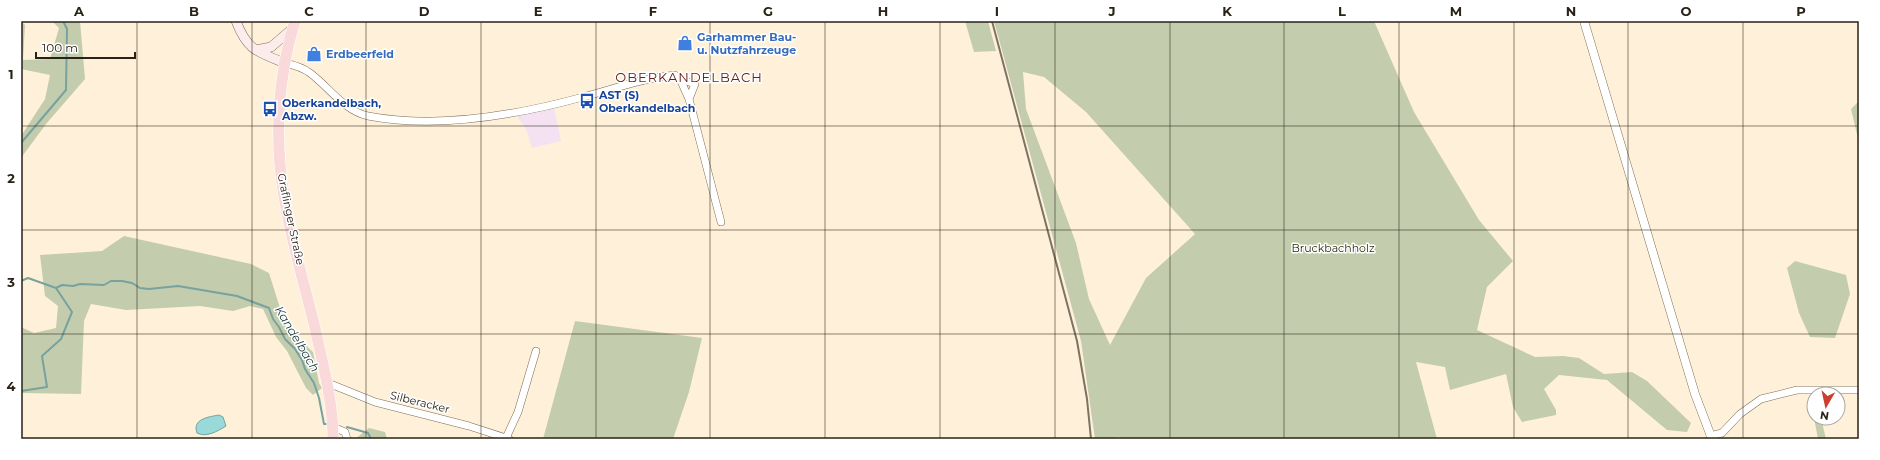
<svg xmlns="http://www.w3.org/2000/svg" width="1880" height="460" font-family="Montserrat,sans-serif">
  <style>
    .industrial { fill: #f4e2f3 }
    .green { fill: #c4ccae; fill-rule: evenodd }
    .water { fill: #99d9d9; stroke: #77a29f }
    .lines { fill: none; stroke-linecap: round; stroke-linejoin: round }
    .stream { stroke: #77a29f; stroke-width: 2 }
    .minor-casing { stroke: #7c6d53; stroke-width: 8 }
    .tertiary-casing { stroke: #7c6d53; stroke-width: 9 }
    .secondary-casing { stroke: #7c6d53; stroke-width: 10 }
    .primary-casing { stroke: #fff; stroke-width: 12 }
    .minor { stroke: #fff; stroke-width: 7 }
    .tertiary { stroke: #fff; stroke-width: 8 }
    .secondary { stroke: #fcecec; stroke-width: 9 }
    .primary { stroke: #fad9da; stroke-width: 11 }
    .rail { stroke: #7c7363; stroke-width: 2 }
    .grid { fill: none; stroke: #292217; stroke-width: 1; stroke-opacity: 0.55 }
    .labels { text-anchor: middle; stroke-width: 3; stroke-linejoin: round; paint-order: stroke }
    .shop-label { font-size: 11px; font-weight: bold; fill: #366cbe; stroke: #fff; text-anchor: start }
    .transit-label { font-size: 11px; font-weight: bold; fill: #164399; stroke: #fff; text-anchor: start }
    .street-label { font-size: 11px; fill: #292217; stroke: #fff }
    .park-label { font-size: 11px; fill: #282f0a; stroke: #fff }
    .water-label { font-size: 12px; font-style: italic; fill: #173838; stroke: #fff }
    .quarter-label { font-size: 13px; letter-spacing: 1px; fill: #652119; stroke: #fff }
    .neatline { fill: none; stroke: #292217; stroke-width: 1.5 }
    .grid-label { font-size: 13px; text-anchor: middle; font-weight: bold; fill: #292217 }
  </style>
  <rect width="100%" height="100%" fill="#fff1d9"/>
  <!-- industrial -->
  <path class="industrial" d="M554,107L561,141L532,148L526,129L516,115Z"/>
  <!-- green -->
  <path class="green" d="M21,21L25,25L23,60L50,59L59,28L52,21H80L85,79L46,124L21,158V136L45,99L50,75L21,69Z
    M965,21H988L996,51L974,52Z
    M994,21H1374L1414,112L1479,220L1513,261L1487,287L1477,330L1535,357L1563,356L1579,358L1604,374L1632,372L1647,381L1691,423L1687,432L1667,430L1607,380L1559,375L1544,389L1556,410V415L1522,422L1513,407L1506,374L1450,390L1445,367L1416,362L1437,439H1123L1119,437L1109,439H1095L1081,341ZM1023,72L1044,77L1086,112L1195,234L1146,278L1110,345L1089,299L1076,243L1026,109Z
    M1859,101V143L1851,109Z
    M124,236L251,264L269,273L286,327L313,352L319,383L322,388L313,395L306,388L287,351L276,337L263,309L250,306L233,311L200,306L126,310L91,304L84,321L81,394L21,393V327L34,333L56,328L58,306L45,296L40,255L102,251Z
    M1795,261L1846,275L1850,294L1835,338L1810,337L1799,313L1787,268Z
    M575,321L702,338L689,392L673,439H543Z
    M1814,418H1821L1826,439H1818Z
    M369,428L385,432L387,439H355Z"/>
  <!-- water -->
  <path class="water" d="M219,415L223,417L226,426C218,431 206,438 197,433C192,419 208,417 219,415Z"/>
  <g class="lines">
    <!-- stream -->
    <path class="stream" d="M21,143L66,90L67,29L63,21
      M21,281L28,278L56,288L72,312L61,339L42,356L47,387L21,391
      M56,288L62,285L73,286L80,284L104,285L111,281H122L132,283L140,288L149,289L178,286L237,296L269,308L273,319L279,327L285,339L295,349L302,360L305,369L314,383L319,398L324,424H327
      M347,427L368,433L371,439"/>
    <defs>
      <path id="minor" d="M285,63C294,65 302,67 310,73C328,86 344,111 368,116C436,129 517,115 583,97C614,89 643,78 675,75L680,79L689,99L721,222
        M680,79L695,84L689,99
        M328,384L333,385L375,402L469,426L509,439
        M333,427L345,432L347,439
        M1710,436L1722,433L1740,414L1761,399L1797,390H1859
        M506,438L518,412L536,351"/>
      <path id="tertiary" d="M1584,21L1695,394L1712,439"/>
      <path id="secondary" d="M236,21C247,50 257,52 285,63
        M256,50L271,47L292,29"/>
      <path id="primary" d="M295,21C281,67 276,117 280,165C285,220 302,275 315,328C323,365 333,401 333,439"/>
    </defs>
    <!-- minor casing -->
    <use href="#minor" class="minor-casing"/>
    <!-- tertiary casing -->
    <use href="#tertiary" class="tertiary-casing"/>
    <!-- secondary casing -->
    <use href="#secondary" class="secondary-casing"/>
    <!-- primary casing -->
    <use href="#primary" class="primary-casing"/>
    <!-- minor -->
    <use href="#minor" class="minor"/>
    <!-- tertiary -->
    <use href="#tertiary" class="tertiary"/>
    <!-- secondary -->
    <use href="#secondary" class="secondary"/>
    <!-- primary -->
    <use href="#primary" class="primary"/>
    <!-- rail -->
    <path class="rail" d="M992,21L1077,341L1087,399L1091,439"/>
  </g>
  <!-- grid -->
  <path class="grid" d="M137,21V439M252,21V439M366,21V439M481,21V439M596,21V439M710,21V439M825,21V439M940,21V439M1055,21V439M1170,21V439M1284,21V439M1399,21V439M1514,21V439M1628,21V439M1743,21V439M21,126H1859M21,230H1859M21,334H1859"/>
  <!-- icons -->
  <defs>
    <symbol id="shop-bare" viewBox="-9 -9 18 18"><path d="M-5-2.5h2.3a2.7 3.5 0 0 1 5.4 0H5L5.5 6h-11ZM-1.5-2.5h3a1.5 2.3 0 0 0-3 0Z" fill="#3f7fe0" stroke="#fff" stroke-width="2.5" paint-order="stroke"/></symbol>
    <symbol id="bus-bare" viewBox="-9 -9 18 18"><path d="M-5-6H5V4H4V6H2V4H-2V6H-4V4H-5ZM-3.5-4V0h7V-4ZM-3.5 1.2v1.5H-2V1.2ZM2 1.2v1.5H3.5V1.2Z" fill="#1a4fb4" stroke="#fff" stroke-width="2.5" paint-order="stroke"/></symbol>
  </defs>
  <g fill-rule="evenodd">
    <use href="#shop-bare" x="674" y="32" width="22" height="22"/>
    <use href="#shop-bare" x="303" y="43" width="22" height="22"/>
    <use href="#bus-bare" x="576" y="90" width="22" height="22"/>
    <use href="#bus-bare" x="259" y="98" width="22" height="22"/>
  </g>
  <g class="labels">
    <!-- shop labels -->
    <g class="shop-label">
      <text x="697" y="41">Garhammer Bau-<tspan x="697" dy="13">u. Nutzfahrzeuge</tspan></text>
      <text x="326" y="58">Erdbeerfeld</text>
    </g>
    <!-- transit labels -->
    <g class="transit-label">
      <text x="599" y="99">AST (S)<tspan x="599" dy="13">Oberkandelbach</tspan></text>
      <text x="282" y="107">Oberkandelbach,<tspan x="282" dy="13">Abzw.</tspan></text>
    </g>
    <!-- street labels -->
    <g class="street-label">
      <text transform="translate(291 219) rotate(78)" y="4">Graflinger Straße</text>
      <text transform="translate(420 402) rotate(14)" y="4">Silberacker</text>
    </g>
    <!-- park labels -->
    <g class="park-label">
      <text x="1333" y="252">Bruckbachholz</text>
    </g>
    <!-- water labels -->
    <g class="water-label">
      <text transform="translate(297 339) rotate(59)" y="4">Kandelbach</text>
    </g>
    <!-- quarter labels -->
    <g class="quarter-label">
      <text x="689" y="82">OBERKANDELBACH</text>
    </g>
  </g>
  <!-- border -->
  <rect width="1880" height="460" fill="none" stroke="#ffffff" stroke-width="44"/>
  <!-- north arrow -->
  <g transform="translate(1826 406) rotate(189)"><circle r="19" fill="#ffffff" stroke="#a9a7a2"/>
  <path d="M0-3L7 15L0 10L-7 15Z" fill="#cb3e30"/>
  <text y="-6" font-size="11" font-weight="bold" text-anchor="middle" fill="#292217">N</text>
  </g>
  <!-- scale -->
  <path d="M36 52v6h99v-6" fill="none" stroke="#292217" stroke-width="2"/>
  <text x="42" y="52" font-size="12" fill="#292217" stroke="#ffffff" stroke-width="3" paint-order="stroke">100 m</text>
  <rect x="22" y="22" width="1836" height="416" class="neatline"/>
  <g class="grid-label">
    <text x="79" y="16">A</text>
    <text x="194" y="16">B</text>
    <text x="309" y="16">C</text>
    <text x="424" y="16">D</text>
    <text x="538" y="16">E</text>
    <text x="653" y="16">F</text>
    <text x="768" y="16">G</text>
    <text x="883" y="16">H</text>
    <text x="997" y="16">I</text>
    <text x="1112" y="16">J</text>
    <text x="1227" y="16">K</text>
    <text x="1342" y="16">L</text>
    <text x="1456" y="16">M</text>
    <text x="1571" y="16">N</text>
    <text x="1686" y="16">O</text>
    <text x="1801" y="16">P</text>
    <text x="11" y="79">1</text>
    <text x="11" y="183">2</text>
    <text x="11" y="287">3</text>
    <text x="11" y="391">4</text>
  </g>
</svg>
